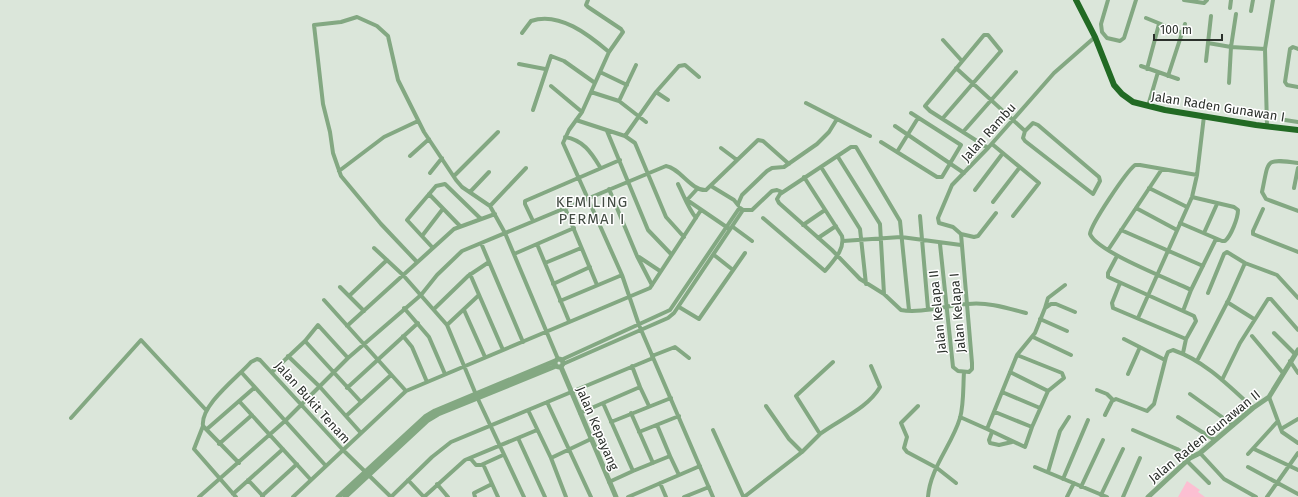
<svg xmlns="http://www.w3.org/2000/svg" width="1298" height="497" font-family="'Fira Sans',sans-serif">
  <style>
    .green { fill: #fcbfd2 }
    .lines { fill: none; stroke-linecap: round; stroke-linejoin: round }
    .minor { stroke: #83a882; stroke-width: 4 }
    .tertiary { stroke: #83a882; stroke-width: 5 }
    .trunk { stroke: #226a24; stroke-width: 6 }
    .labels { text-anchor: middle; stroke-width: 3; stroke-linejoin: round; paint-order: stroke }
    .street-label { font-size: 13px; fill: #2b302b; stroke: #fff }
    .quarter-label { font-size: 15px; letter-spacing: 1px; fill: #434c43; stroke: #fff }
  </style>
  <rect width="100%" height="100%" fill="#dbe6da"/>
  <!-- green -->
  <path class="green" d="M1187,481L1200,490L1198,492L1205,497H1178Z"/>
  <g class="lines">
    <!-- minor -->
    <path class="minor" d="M588,0L586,5L588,7L621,29L623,32L609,52L582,112L569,130L563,143L622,275L639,325L713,497
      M1108,0L1101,24L1102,32L1107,38L1120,41L1124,38L1136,0
      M1184,0L1204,3L1207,0
      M1230,8L1231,0
      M1251,11L1253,0
      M1146,18L1183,33
      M522,33L531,21C559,11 589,35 609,52
      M943,40L962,61
      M1208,43L1231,47L1265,49
      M1298,49L1293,47L1290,49L1285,82L1287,85L1298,87
      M1206,61L1211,16
      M519,64L545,69
      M636,65L619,101L646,122
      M1141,66L1178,79
      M956,68L1025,131
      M1147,69L1159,24
      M600,72L627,85
      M1168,76L1185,24
      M1229,83L1231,47L1236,14
      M551,86L582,112
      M591,92L619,101
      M656,92L668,100
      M806,103L870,136
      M1148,106L1158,72
      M533,110L551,56L564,61L595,83
      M943,118L1001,51L988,35H984L925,106L930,111L988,148
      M576,120L625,136L635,143L666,217L684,237
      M1285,120L1298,122
      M1033,123L1038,125L1099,177L1100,181L1093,194L1025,141L1023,138L1025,131Z
      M895,126L964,173
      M1267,126L1265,49L1273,0
      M607,131L648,230L671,254
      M963,132L1016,72
      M625,136L656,92L679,66L685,65L699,77
      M565,137C583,140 591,152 600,167
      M881,142L937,177H942L961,145L911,113
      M992,144L1039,183L1013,216
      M721,148L737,160
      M897,152L918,118
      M410,156L429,139
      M838,157L880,224L884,294
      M1298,163C1264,158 1269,160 1262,192L1266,199L1298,211
      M821,167L860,229L866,284
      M339,171L384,137L418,121
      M430,173L442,158
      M454,176L498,132
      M678,184C684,196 688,208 696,218
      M711,186L734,200L738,205
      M1149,188L1187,207
      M1294,188L1298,168
      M609,189L637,256L652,285
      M975,190L1003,153
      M470,192L489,172
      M429,194L460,226
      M687,200L728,228
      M687,200L698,188
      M993,202L1020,167
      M738,204L742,195L767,171L772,168L784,167L817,144L829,132L837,119
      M490,206L526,168
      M565,208L597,285
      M1136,208L1177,230
      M1263,209L1253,231V234L1298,252
      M743,210H752L772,191L777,190L782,192
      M920,216L928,309
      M763,218L825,271C833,261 845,250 842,236L804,177
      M533,221L525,204V201L620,160
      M1180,223L1222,241H1225C1231,236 1238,218 1238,210L1234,207L1192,197
      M803,225L825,210
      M733,227L752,241
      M1121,230L1203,266
      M1204,233L1217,204
      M961,234L974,237L978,236L996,213
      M422,236L442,210
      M818,238L836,226
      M843,241L901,237L961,245
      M481,243L523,342
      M537,244L569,321
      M940,244L953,367L958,371L969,372L972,369V363L961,234L953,227L939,223L938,218L952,185L988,148L1054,73L1095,37
      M432,247L407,220L436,186L445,184L481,219
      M374,248L403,275L447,325L477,397L524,497
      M1108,250L1162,169
      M514,254L574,228
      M714,255L733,270
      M1117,256L1108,273V277L1183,311
      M639,257L660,271
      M417,262L381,224L341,176L333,153L330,132L323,104L314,25L341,22L357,17L377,26L388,36L398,80L424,132L456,180L462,187L490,206L505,233L558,359
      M545,263L581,248
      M470,274L503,350
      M1120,283L1112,303L1113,308L1186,339
      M553,284L590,267
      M340,287L364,311
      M1191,290C1172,280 1097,252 1090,234C1091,224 1126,172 1135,165H1140L1197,175
      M1208,293L1224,254L1227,252L1245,263L1277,275L1298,298
      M349,296L387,260
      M324,300L406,391
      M560,301L622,275
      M1227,302L1254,319
      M679,307L699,319L745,253
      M404,308L429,337L445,374
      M1045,308L1048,298L1065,285
      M434,309L468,276L489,262
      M464,310L485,357
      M909,310L900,221L856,147H851L780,194L777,199L779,203L832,250L860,279L884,294L901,310C920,314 948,305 968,304C989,302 1007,308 1026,313
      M1138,318L1192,197L1197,175L1204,116
      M1040,319L1067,331
      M447,325L479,295
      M347,326L454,229L495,214
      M1274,333L1295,354
      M403,336L412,347L427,382
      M1252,336L1283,373
      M1033,337L1071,355
      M1124,339L1165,360
      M305,341L361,402
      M1183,353L1186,339L1196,321L1194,316L1183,311L1191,290L1216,239
      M288,356L320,387L361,433
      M652,356L675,347L689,358
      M561,360L670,310L738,210L740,208L743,210L674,313L668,318L563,364
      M1197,361L1229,299L1245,263
      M1290,361L1298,373
      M272,372L305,341L318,325L348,358
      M1010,372L1048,391
      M242,373L326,466
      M1128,374L1140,347
      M1222,380L1240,343L1268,299H1271L1298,330
      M640,387L649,406
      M347,388L418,323
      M1097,390L1107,394L1113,400
      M1002,392L1040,408
      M1190,394L1233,425
      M1269,397L1282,432L1298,443
      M239,401L311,480
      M547,402L591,497
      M603,403L633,471L670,456L657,425
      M766,406L789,439L802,452
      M918,406L901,423L907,437L904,448L907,452L937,468L956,483
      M528,410L551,458L566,497
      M995,412L1032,427
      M580,413L640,387L632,366
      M631,413L653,463
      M1105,415L1112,401L1116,399L1147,411L1154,404L1166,357L1168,352L1173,350C1205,361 1229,386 1253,408
      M346,416L391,375
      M960,417L987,429L1017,355L1035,333L1045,308L1051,304H1056L1075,312
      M1178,417L1215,440
      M71,418L141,340L206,410
      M611,422L671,398
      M203,426C200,405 238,377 251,362L257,359L260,360L343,450L391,497
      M207,429L254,388
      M987,429L1025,447L1032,427L1048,391L1064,378L1062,373L1017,355
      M1281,429L1298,419
      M713,430L743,496
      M1133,430L1177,449L1190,458
      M639,432L679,416
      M992,432L989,440L990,443L999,445L1012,442
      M820,434C840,419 867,409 880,387L871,366
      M518,438L545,497
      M219,444L252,415
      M1254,449L1298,470
      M1200,453L1224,479L1256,497
      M1248,454L1278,421
      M670,456L679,475
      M470,458L476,465H481L503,455
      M551,458L591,439
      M1187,461L1209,483
      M483,464L498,497
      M1035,467L1107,497
      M1248,467L1298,494
      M1048,472L1060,431L1069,417
      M1063,479L1088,420
      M248,480L263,496
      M408,480L424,497
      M609,482L633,471
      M660,483L666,497
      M437,484L448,497
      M1081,487L1103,440
      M233,494L283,449
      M1101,495L1123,449
      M262,496L297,464
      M199,497L285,421L348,358L421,295L437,275L462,251L666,166C680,168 691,191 706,190L758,140L763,141L789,164
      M236,497L194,449L203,426L239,463
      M293,497L406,391L650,288L701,210
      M391,497L432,457L451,442L653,358
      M424,497L465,460L537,430
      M475,497L474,493L492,484
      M628,497L700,466
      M684,497L709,487
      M744,497L802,452L820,434L796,396L833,362
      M928,497C930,468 952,445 960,418C964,404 963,386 964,372
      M1067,497L1074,483
      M1123,497L1140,458
      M1267,497L1298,453"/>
    <!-- tertiary -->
    <path class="tertiary" d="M555 363a4 4 0 1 1 8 0a4 4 0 1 1-8 0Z
      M561,367L616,497
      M338,497L425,417L435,411L555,361
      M345,497L428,420L438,414L556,366
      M1148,497L1190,458L1200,453L1253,408L1269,397L1298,350"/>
    <!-- trunk -->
    <path class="trunk" d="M1076,0L1095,37L1114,85L1122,94L1133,102L1165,110L1256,125L1298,130"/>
  </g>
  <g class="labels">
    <!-- street labels -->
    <g class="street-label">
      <text transform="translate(1218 106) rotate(9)" y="5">Jalan Raden Gunawan I</text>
      <text transform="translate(988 132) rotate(-48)" y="5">Jalan Rambu</text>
      <text transform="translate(937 312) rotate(-96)" y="5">Jalan Kelapa II</text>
      <text transform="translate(957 313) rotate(-95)" y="5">Jalan Kelapa I</text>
      <text transform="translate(313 402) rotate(48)" y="5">Jalan Bukit Tenam</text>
      <text transform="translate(598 428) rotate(67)" y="5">Jalan Kepayang</text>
      <text transform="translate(1204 436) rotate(-39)" y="5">Jalan Raden Gunawan II</text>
    </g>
    <!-- quarter labels -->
    <g class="quarter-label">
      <text x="592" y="207">KEMILING<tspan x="592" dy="17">PERMAI I</tspan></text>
    </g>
  </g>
  <!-- scale -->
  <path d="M1154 34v6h68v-6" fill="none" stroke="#2b302b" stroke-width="2"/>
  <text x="1160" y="34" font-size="12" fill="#2b302b" stroke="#ffffff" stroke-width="3" paint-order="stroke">100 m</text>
</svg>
